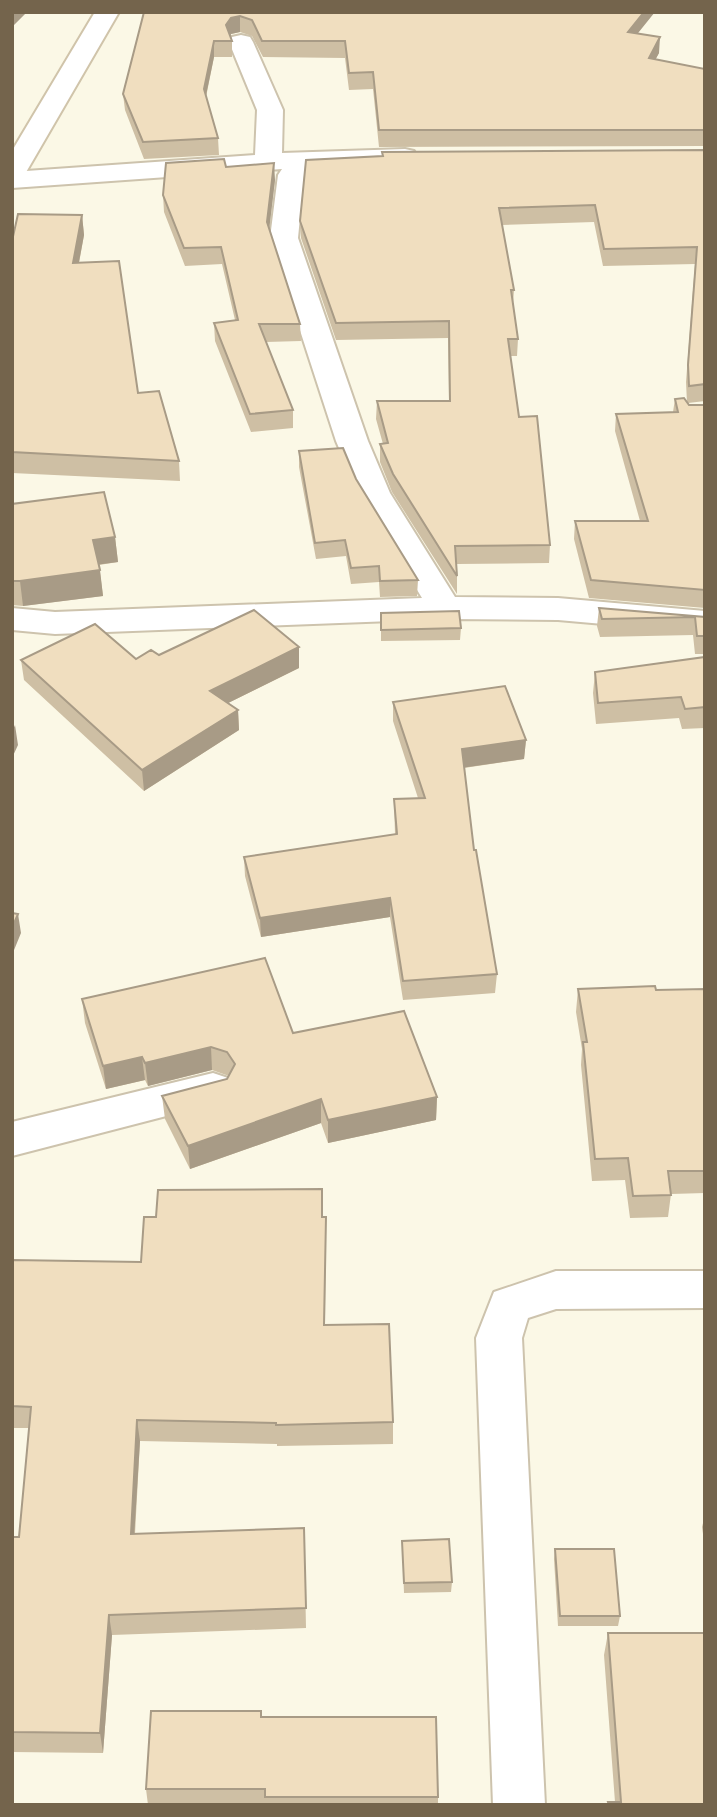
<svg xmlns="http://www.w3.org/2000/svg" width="717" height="1817" font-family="Montserrat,sans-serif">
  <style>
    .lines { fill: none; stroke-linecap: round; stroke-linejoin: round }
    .minor-casing { stroke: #cdc3ad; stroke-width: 4 }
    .secondary-casing { stroke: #d0c4aa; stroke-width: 4 }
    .minor { fill: #fff; fill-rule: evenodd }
    .secondary { fill: #fff; fill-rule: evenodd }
    .wall { fill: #cebfa4 }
    .shaded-wall { fill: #a89b86 }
    .building { fill: #f0debf; stroke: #a89b86; stroke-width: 2 }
  </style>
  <rect width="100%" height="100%" fill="#fbf8e6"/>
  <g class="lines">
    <defs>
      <path id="minor" d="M241,35L250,37L253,42L283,110L282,153L405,149L414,151L418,157L414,163L405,165L311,167L304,176L298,238L368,441L390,493L455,597L558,598L705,611V633L558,620L445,619L55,634L12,630V608L55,612L422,598L358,493L336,441L270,238L278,175L282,169L12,188V172L255,155L257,110L229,42L232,37Z
        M213,1073L228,1078L234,1089L228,1100L12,1156V1122Z
        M556,1271H705V1308L556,1309L528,1318L522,1338L545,1805H493L476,1338L494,1292Z"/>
      <path id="secondary" d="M95,12H119L25,174L22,180L12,182V151Z"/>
    </defs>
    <!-- minor casing -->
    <use href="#minor" class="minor-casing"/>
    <!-- secondary casing -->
    <use href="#secondary" class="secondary-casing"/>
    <!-- minor -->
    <use href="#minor" class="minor"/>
    <!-- secondary -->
    <use href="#secondary" class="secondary"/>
  </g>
  <!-- wall -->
  <path class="wall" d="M144,12L638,33L659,53L655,60L705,69V146L379,147L373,89L349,90L345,58L263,57L252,36L240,32L231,34L230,36L232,41V57H214L206,97L218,138L219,155L144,159L125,110L123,94Z
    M705,150V401L688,403L689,405H705V608L589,598L574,539L575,521H640L615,431L616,414L673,412L675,399L687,403L686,382L695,264L603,266L594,222L502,225L514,290L513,304L518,339L517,356H510L519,417L550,545L549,563L457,564V594L392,492L380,462V444H383L376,419L377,401H449L448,338L336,340L301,238L300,221Z
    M226,167L275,180L269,228L300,324L301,341L266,342L293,410V428L251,432L215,341L214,323L235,320L222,264L185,266L164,212L163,195Z
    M82,215L84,235L79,263L138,393L179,461L180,481L12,473V241Z
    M299,451L356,479L418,580L417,596L380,597L379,582L351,584L346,556L316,559L299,467Z
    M12,504L115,537L118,562L99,565L103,596L23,606L12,605Z
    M599,608L705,617V654H695L693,635L600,637L597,626Z
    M381,613L461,628L460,640L381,641Z
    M299,647V668L228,703L238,710L239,730L144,791L24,680L21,660L136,659L159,655Z
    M705,657V728L682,729L679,718L596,724L593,693L595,672Z
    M393,702L526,740L524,759L464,768L474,850L497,974L495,993L403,1000L390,917L261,937L245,876L244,857L395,835L394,799L418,798L393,721Z
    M578,989H705V1193L671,1194L668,1217L630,1218L625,1180L592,1181L581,1065L582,1049L576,1012Z
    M82,999L293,1033L437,1097L436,1120L328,1143L321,1123L190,1169L165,1119L162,1096L227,1079L229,1076L212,1070L148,1086L145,1080L106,1089L85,1023Z
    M322,1217H326L325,1325L393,1422V1444L277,1446V1444L140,1441L135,1534L304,1528L306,1628L112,1635L103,1753L12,1752V1537H19L29,1428H12V1260L141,1262Z
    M705,1515V1548L702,1527Z
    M402,1541L452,1582L451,1592L404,1593Z
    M555,1549L620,1616L618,1626H558L554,1559Z
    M608,1633L705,1805H608V1802H615L604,1655Z
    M261,1711V1717L438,1797V1805H148L146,1789Z"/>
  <!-- shaded-wall -->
  <path class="shaded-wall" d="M12,12H27L12,27Z
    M644,12H655L626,48L628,32Z
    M240,16V32L231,34L227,41L226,25L231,18Z
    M660,37L659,53L647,75L649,58Z
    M214,41V57L204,105V89Z
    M274,163L275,180L268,239L267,222Z
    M82,215L84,235L75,283L73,263Z
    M115,537L118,562L95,565L93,540Z
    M100,570L103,596L23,606L20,581Z
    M299,647V668L212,711L210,691Z
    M238,710L239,730L144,791L142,770Z
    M15,725L18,745L12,758V732Z
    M526,740L524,759L461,768L462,749Z
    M390,898V917L261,937L260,918Z
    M18,914L21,933L12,955V928Z
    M211,1047L212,1070L148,1086L145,1063Z
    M142,1057L145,1080L106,1089L103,1066Z
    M437,1097L436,1120L328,1143V1120Z
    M321,1099V1123L190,1169L188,1146Z
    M137,1420L140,1441L133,1555L131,1534Z
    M109,1615L112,1635L103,1753L100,1733Z"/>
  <!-- building -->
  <path class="building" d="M144,12H644L628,32L660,37L649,58L705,69V130H379L373,72L349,73L345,41H262L252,20L240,16L231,18L226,25L232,41H214L204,89L218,138L143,142L123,94Z
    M705,150V384L689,386L688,365L697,247L604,249L595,205L499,208L514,290H511L518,339H508L519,417L537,416L550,545L455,546L457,576L393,474L380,444L388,443L377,401H450L449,321L336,323L300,221L306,160L383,156L382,152Z
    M224,159L226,167L274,163L267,222L300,324H259L293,410L250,414L214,323L238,320L221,247L184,248L163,195L166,163Z
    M18,214L82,215L73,263L119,261L138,393L159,391L179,461L12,452V241Z
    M684,398L689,405H705V590L591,580L575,521H648L616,414L678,412L675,399Z
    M343,448L356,479L418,580L380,581L379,566L351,568L345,540L315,543L299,451Z
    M104,492L115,537L93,540L100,570L20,581H12V504Z
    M599,608L705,617V636H697L695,617L602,619Z
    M254,610L299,647L210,691L238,710L142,770L21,660L95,624L136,659L151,650L159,655Z
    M459,611L461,628L381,630V613Z
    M705,657V707L685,709L681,697L598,703L595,672Z
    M505,686L526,740L462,749L474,850H476L497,974L403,981L390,898L260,918L244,857L397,834L394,799L425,798L393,702Z
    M12,913L18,914L12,928Z
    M265,958L293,1033L404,1011L437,1097L328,1120L321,1099L188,1146L162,1096L227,1079L235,1064L227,1052L211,1047L145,1063L142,1057L103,1066L82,999Z
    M655,986L656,990L705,989V1171H668L671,1195L633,1196L628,1158L595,1159L583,1042H587L578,989Z
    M322,1189V1217H326L324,1325L389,1324L393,1422L276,1425V1423L137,1420L131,1534L304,1528L306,1608L109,1615L100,1733L12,1732V1537H19L31,1407L12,1406V1260L141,1262L144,1217H156L158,1190Z
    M449,1539L452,1582L404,1583L402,1541Z
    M555,1549H614L620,1616H560Z
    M608,1633H705V1805H609L608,1802H621Z
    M151,1711H261V1717H436L438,1797H265V1789H146Z"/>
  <!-- border -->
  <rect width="717" height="1817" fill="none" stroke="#74644c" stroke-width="28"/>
</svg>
